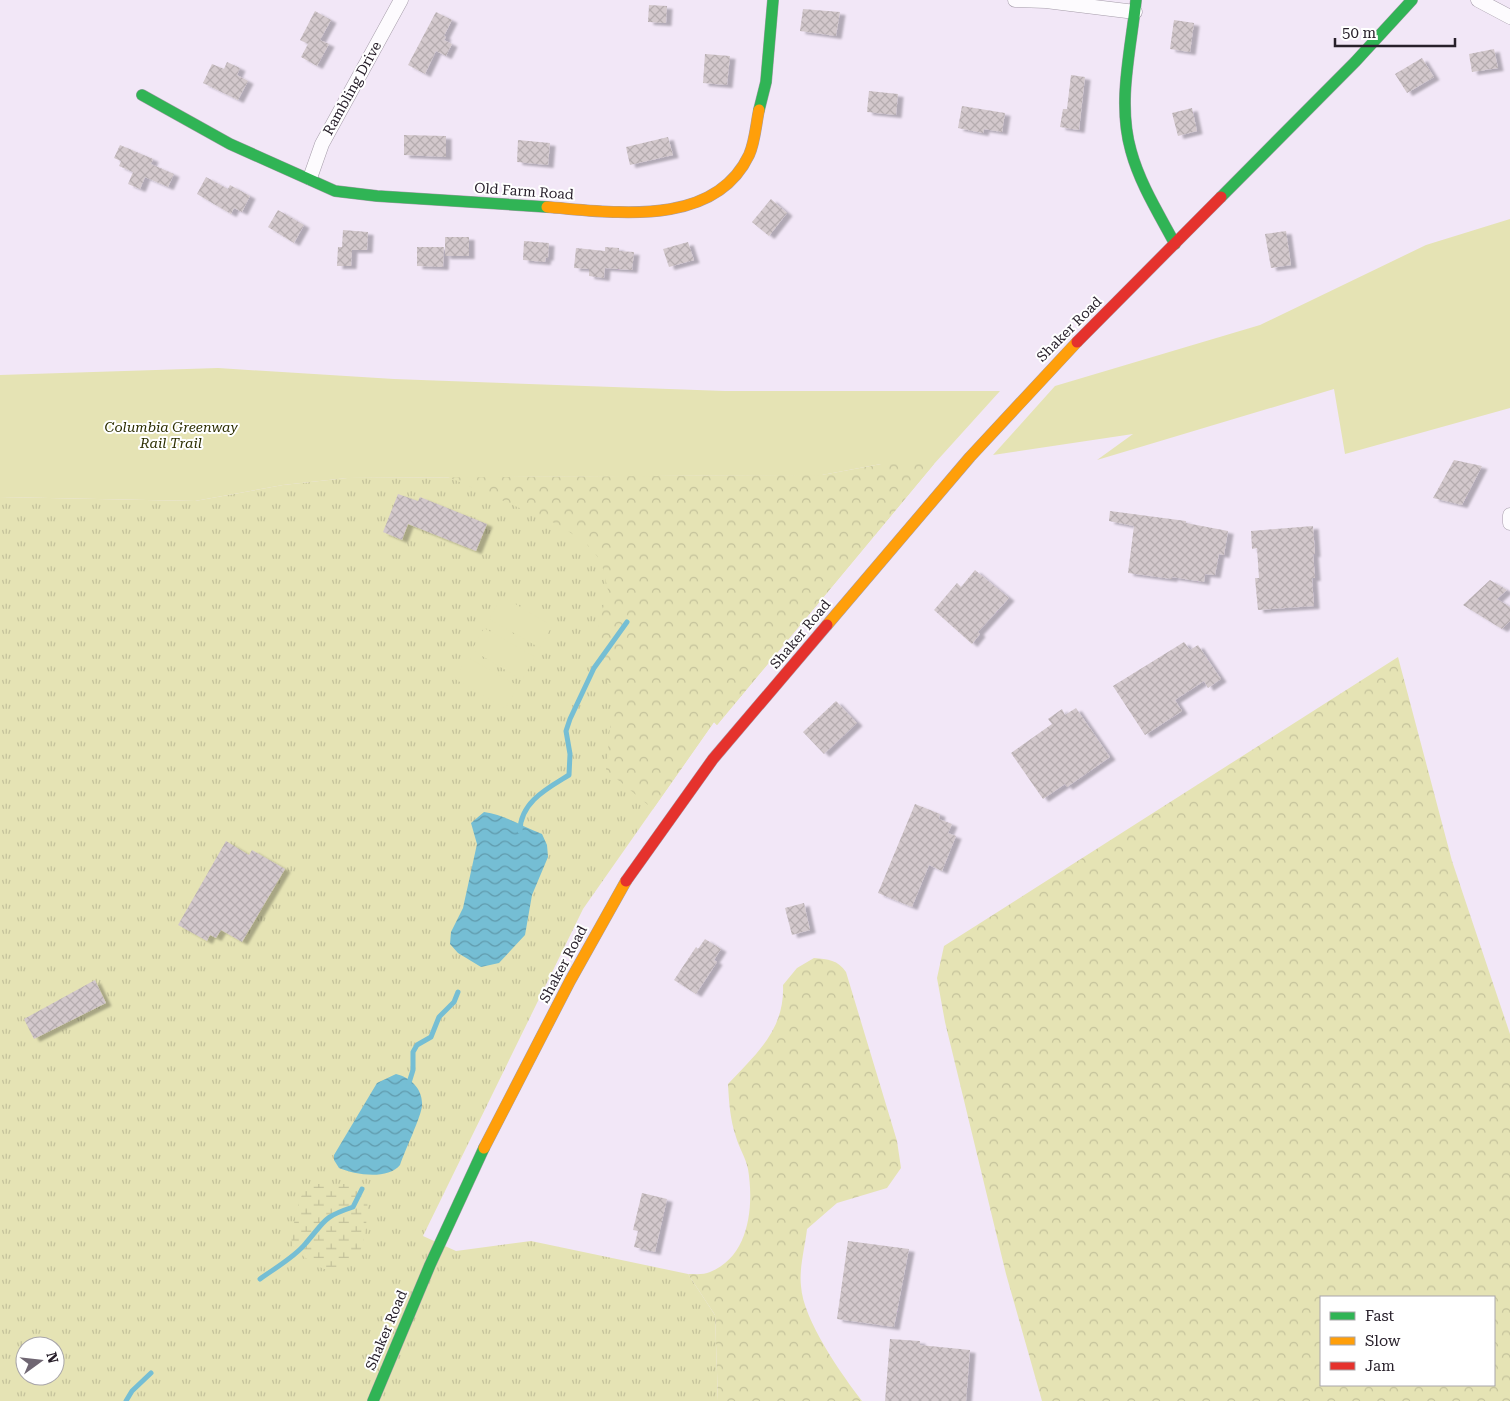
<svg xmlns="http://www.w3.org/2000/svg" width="1510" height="1401" font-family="'Roboto Serif',serif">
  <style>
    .grass { fill: url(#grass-tufts); fill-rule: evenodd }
    .forest { fill: url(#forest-crowns); fill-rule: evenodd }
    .wetland { fill: url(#wetland-marsh) }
    .park { fill: #e5e3b4 }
    .water { fill: url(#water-waves) }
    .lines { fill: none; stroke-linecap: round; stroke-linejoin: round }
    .stream { stroke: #75bed4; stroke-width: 5 }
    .building { fill: url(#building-cross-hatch); filter: url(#shadow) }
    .street-casing { stroke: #a59ca9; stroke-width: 15 }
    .fast-casing { stroke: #a59ca9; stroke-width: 12 }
    .slow-casing { stroke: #a59ca9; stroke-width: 12 }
    .jam-casing { stroke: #a59ca9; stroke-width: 12 }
    .street { stroke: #fdfbfe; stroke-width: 14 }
    .fast { stroke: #30b455; stroke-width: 11 }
    .slow { stroke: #ff9f0a; stroke-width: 11 }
    .jam { stroke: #e5322d; stroke-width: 11 }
    .labels { text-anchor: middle; stroke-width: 4; stroke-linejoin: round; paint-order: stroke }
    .street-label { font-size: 14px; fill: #28202b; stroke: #fff }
    .park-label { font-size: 14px; font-style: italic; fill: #2c2e00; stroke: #fff }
  </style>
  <defs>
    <pattern id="grass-tufts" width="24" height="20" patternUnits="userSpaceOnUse" patternTransform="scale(1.25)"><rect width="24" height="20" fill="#e5e3b4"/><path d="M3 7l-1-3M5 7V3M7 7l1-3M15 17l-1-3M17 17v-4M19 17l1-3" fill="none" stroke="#c4c29b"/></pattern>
    <pattern id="forest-crowns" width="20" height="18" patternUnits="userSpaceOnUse" patternTransform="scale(1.25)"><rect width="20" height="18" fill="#e5e3b4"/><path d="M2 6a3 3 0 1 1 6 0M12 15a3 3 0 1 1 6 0" fill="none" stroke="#c4c29b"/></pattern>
    <pattern id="wetland-marsh" width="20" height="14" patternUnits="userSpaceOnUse" patternTransform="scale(1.25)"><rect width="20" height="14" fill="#e5e3b4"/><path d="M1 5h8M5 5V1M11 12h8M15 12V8" fill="none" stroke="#c4c29b"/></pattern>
    <pattern id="water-waves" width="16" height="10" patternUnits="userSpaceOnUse" patternTransform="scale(1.25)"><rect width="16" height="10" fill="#75bed4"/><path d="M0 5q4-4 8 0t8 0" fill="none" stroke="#609aac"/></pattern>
    <pattern id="building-cross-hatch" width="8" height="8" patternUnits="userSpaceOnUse" patternTransform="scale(1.25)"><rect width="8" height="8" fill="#d3c8cc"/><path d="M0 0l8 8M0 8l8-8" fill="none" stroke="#b5acaf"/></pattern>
    <filter id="shadow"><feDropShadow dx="5.5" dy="3" stdDeviation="1" flood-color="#0004"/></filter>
  </defs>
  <rect width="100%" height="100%" fill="#f2e7f7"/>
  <!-- grass -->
  <path class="grass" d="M934,464L717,725L714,722L583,909L423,1236L456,1251L531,1241L688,1274L715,1315L718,1401H0V497L195,501L283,485L347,478L822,475ZM25,1346H55V1376H25Z"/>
  <!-- forest -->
  <path class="forest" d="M881,464H934L717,725L714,722L653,809L606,770L612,706L597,630L608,590L601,561L586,543L559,525L448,477L822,475Z
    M1398,657L1452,861L1510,1034V1401H1042L1006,1274L945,1022L937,978L944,946ZM1494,1297V1385H1321V1297Z
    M814,958C828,959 838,960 846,972L897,1141L901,1168L887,1188L837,1203L807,1229C805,1247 799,1268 801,1286C803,1320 842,1375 862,1401H718L715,1315L688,1274C695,1274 704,1275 710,1272C750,1256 754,1205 748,1169C746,1158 739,1148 736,1137C730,1119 729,1102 728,1084C756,1054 785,1030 783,985L797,968Z"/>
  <!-- wetland -->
  <path class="wetland" d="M318,1184H353L365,1188C369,1201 367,1212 366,1226C363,1263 342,1286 307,1259C301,1254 294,1251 292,1243C290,1234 294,1224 296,1216C300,1198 299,1191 318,1184Z"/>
  <!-- park -->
  <path class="park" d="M1510,219V408L1345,454L1334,389L1097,460L1133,434L993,455L1055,386L1260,325L1426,245Z
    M218,368L394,379L725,391H1000L934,464H881L822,475L347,478L283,485L195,501L0,497V375Z
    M502,596L552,626L540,648L489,619Z
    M484,628L535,657L522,680L472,650Z
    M467,657L518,686L505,709L455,679Z"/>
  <!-- water -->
  <path class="water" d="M484,812C505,815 521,826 542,834L547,845L548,857L532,895L525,935L499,963L481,967L458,953L450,944L451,932L463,908L477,844L471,823Z
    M396,1074C410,1077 423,1089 422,1105C422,1115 404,1152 400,1165C388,1180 355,1175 339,1168L334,1160V1155L377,1083Z"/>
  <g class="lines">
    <!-- stream -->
    <path class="stream" d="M520,831C520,802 548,788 569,775L570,754L566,731L570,719L594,668L627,622
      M408,1086L413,1070V1052L417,1045L431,1037L439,1017L454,1002L458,992
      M260,1279C275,1268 295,1257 306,1243C326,1220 323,1217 353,1207L362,1189
      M126,1401L132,1391L151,1373"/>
  </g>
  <!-- building -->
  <path class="building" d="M649,5L667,6L666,23L648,22Z
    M803,9L840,12L836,36L800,31Z
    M315,11L331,20L320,40L329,44L317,66L301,57L308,44L300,40Z
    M436,12L452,20L444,36L446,37L444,40L452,44L446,56L436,51L425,74L408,65Z
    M1174,20L1194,23L1190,52L1170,49Z
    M1494,49L1498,68L1472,72L1469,54Z
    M705,54L730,56L727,85L703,83Z
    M1422,58L1434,77L1407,93L1395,74Z
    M227,62L240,68L237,75L248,81L238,100L203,83L212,64L224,69Z
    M1071,75L1085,77L1079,130L1060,127L1063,109H1067Z
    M869,91L898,94L896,115L867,112Z
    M962,106L1005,113L1002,132L984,129L983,133L958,128Z
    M1192,108L1197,131L1178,136L1172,113Z
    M404,135L446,136V157L404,155Z
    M668,137L673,155L630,165L626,147Z
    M518,140L550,143L548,165L517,162Z
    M120,145L153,159L151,164L174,174L168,187L145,177L140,189L128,184L133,172L119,166L121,161L114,158Z
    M206,177L228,189L230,185L250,196L242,212L234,208L231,214L197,194Z
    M771,199L787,213L769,236L752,222Z
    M278,210L304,225L294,243L268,227Z
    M343,230L368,232L367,250H352L351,266H337L338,247H342Z
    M1286,231L1291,265L1271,268L1265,234Z
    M445,237H469V256H445Z
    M524,241L549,243L548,258L546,257L545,262L523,260Z
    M688,242L694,260L669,267L663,249Z
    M417,247H444L443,267L417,266Z
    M605,247L619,248V251L634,252L632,270L605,268L604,278L589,276V269L574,268L576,248L605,251Z
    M1454,460L1482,466L1462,505L1433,498Z
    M398,494L418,501L420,497L487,524L476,551L408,524L402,540L383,532Z
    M1110,511L1186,521V523L1228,531L1224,555L1219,554L1215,575L1205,574L1204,582L1172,577V579L1128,573L1134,526L1109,521Z
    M1313,526L1315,554H1313L1315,578H1312L1314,606L1258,610L1255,578H1259L1257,548L1252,549L1251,531Z
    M975,570L1009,598L978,632L980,634L972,644L934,610L957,583L961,587Z
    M1490,580L1507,590L1497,599L1510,607V621L1502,629L1463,605Z
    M1184,642L1190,650L1198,645L1221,679L1208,688L1204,681L1175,700L1182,711L1145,735L1113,686Z
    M836,701L857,723L824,754L803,732Z
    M1076,708L1110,757L1067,787L1065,784L1043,799L1011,753L1052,724L1048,719L1062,709L1065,715Z
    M915,804L940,814L939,819L952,824L948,833L956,836L942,871L929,865L912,907L878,893Z
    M226,841L249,855L252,850L285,869L242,942L221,930L216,938L210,935L207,941L178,925Z
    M804,903L810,930L792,935L785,908Z
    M705,939L721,949L714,960L717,962L696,994L674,980L696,947L698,949Z
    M95,980L106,1003L34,1039L24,1019Z
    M642,1193L667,1199L655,1252L634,1247L638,1231L633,1230Z
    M848,1241L909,1249L894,1327L837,1319Z
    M890,1339L920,1341V1345L970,1350L966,1401H885Z"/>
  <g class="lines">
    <defs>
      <path id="street" d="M1015,0L1046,1L1135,12
        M1478,0L1510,17
        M310,178L322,144L401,0
        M1510,515V523"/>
      <path id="fast" d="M1136,0C1131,50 1117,102 1131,151C1140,184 1159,214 1175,244
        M142,95L230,144L335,191L377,196L547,207
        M759,110L766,82L773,0
        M1221,197L1355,62L1412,0
        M373,1401L430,1265L484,1148"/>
      <path id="slow" d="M547,207C613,212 714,229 749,155C755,142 756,124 759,110
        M827,625L970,457L1077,342
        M484,1148L570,981L626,881"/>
      <path id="jam" d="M1077,342L1221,197
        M626,881L713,759L827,625"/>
    </defs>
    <!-- street casing -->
    <use href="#street" class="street-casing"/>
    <!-- fast casing -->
    <use href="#fast" class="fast-casing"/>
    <!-- slow casing -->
    <use href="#slow" class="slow-casing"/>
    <!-- jam casing -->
    <use href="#jam" class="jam-casing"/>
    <!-- street -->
    <use href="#street" class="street"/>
    <!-- fast -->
    <use href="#fast" class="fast"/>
    <!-- slow -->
    <use href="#slow" class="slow"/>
    <!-- jam -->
    <use href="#jam" class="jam"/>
  </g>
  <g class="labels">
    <!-- street labels -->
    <g class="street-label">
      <text transform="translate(352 88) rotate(-61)" y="5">Rambling Drive</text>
      <text transform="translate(524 191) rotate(4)" y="5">Old Farm Road</text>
      <text transform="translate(1069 329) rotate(-45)" y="5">Shaker Road</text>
      <text transform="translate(800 634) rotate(-50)" y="5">Shaker Road</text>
      <text transform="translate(563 964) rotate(-62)" y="5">Shaker Road</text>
      <text transform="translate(386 1330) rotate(-67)" y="5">Shaker Road</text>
    </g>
    <!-- park labels -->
    <g class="park-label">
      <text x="171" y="432">Columbia Greenway<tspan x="171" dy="16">Rail Trail</tspan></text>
    </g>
  </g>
  <!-- legend -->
  <rect x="1320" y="1296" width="175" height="90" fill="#ffffff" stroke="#a9a6aa"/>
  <rect x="1330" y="1312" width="25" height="8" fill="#30b455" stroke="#a9a6aa"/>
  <text x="1365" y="1321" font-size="15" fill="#28202b">Fast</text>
  <rect x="1330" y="1337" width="25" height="8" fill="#ff9f0a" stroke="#a9a6aa"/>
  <text x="1365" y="1346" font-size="15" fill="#28202b">Slow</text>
  <rect x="1330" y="1362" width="25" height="8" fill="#e5322d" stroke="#a9a6aa"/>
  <text x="1365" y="1371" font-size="15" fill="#28202b">Jam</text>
  <!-- north arrow -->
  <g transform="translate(40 1361) rotate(75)"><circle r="24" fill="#ffffff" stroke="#a9a6aa"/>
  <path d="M0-4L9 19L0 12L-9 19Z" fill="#6f6672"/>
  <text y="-8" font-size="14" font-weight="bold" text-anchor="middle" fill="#28202b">N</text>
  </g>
  <!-- scale -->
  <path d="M1335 38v8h120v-8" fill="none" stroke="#28202b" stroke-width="2.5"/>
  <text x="1342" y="38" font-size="15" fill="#28202b" stroke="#ffffff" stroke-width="4" paint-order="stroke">50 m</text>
</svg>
